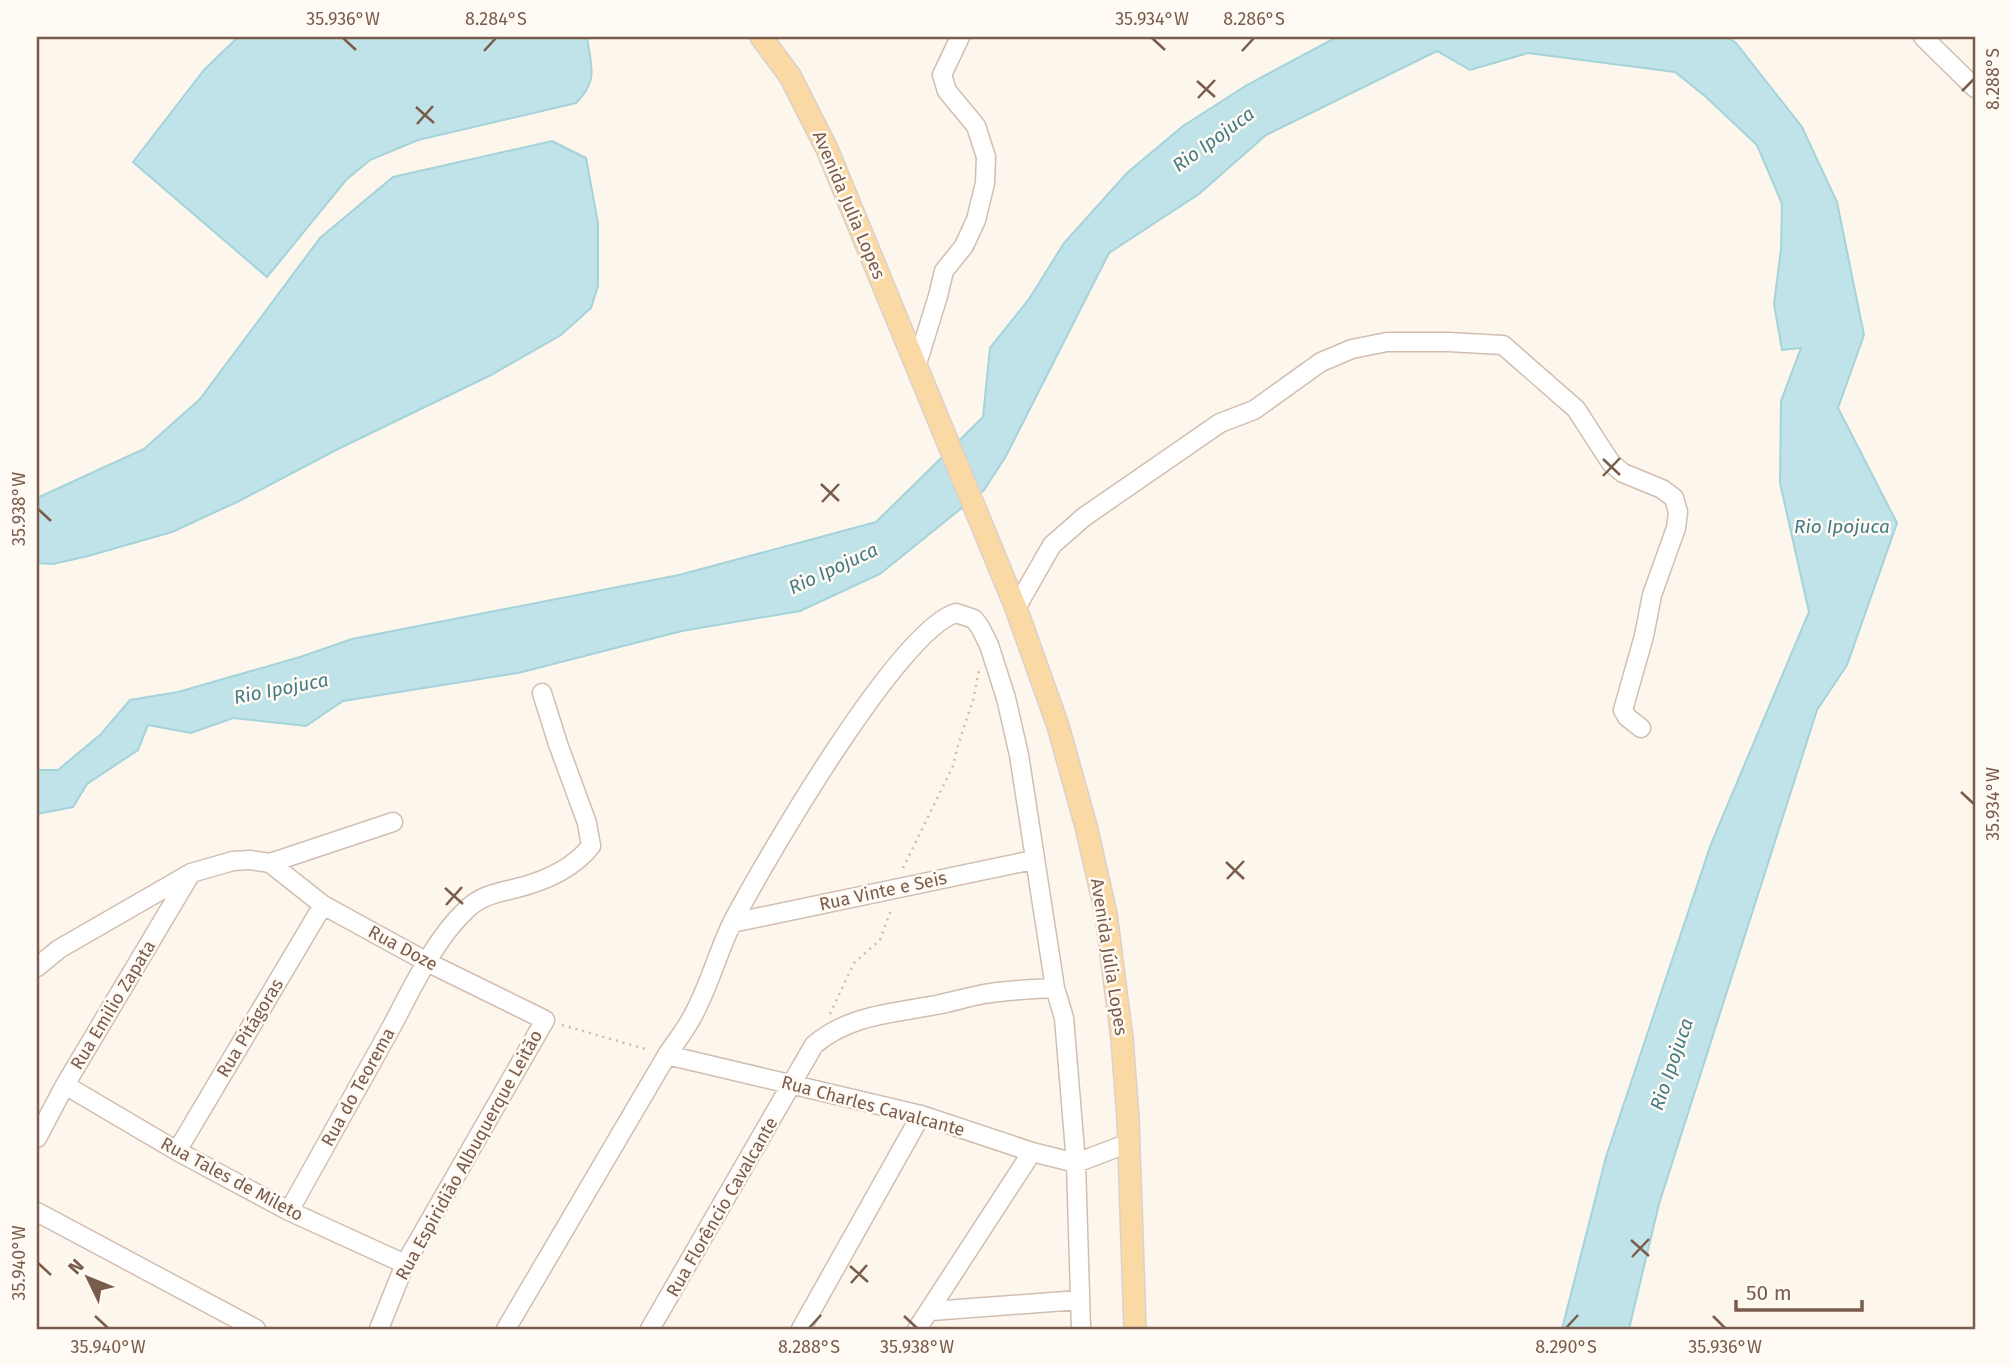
<svg xmlns="http://www.w3.org/2000/svg" width="2012" height="1366" font-family="'Fira Sans',sans-serif">
  <style>
    .water { fill: #bfe3e8; stroke: #a5d3da; stroke-width: 2 }
    .lines { fill: none; stroke-linecap: round; stroke-linejoin: round }
    .minor-casing { stroke: #d1beb0; stroke-width: 21 }
    .major-casing { stroke: #dad1cd; stroke-width: 24 }
    .path { stroke: #d9b8a5; stroke-width: 2.5; stroke-dasharray: 2 5; stroke-linecap: butt }
    .minor { stroke: #fff; stroke-width: 18 }
    .major { stroke: #fbd9a5; stroke-width: 21 }
    .ticks { fill: none; stroke: #7a5c4d; stroke-width: 2.5 }
    .labels { text-anchor: middle; stroke-width: 5; stroke-linejoin: round; paint-order: stroke }
    .street-label { font-size: 18px; fill: #7a5c4d; stroke: #fffaf3 }
    .water-label { font-size: 19px; font-style: italic; fill: #437c86; stroke: #fffaf3 }
    .neatline { fill: none; stroke: #7a5c4d; stroke-width: 2.5 }
    .ticks-label { font-size: 18px; text-anchor: middle; fill: #7a5c4d }
  </style>
  <rect width="100%" height="100%" fill="#fdf6ec"/>
  <!-- water -->
  <path class="water" d="M238,37H587C591,67 599,80 576,103L418,140L370,160L346,180L267,277L133,162L204,70Z
    M1337,37H1727L1736,43L1802,127L1837,202L1864,335L1838,408L1897,523L1847,665L1817,710L1659,1204L1629,1329H1562L1606,1157L1711,844L1809,612L1780,483L1781,401L1801,348L1782,350L1774,304L1781,249L1782,204L1757,145L1706,97L1675,72L1528,53L1470,70L1437,51L1266,135L1199,194L1109,253L1006,456L984,490L880,574L800,611L682,631L518,673L343,701L306,726L233,718L191,733L148,725L138,750L87,784L73,807L37,814V770H58L101,734L130,700L178,692L300,657L352,639L679,575L876,522L983,417L990,348L1029,299L1064,243L1127,173L1183,126L1247,85Z
    M552,141L586,158L598,223V286L591,308L561,335L491,375L338,449L237,502L172,532L88,556L53,564L37,563V498L144,449L200,399L320,238L393,177Z"/>
  <g class="lines">
    <defs>
      <path id="minor" d="M1923,37L1975,88
        M916,367L938,296L944,271L964,246L976,220L985,183L986,157L976,126L947,91L942,75L960,37
        M1016,608L1052,545L1084,517L1220,423L1254,410L1321,362L1352,349L1387,342H1448L1503,345L1576,409L1611,463L1623,473L1662,489L1674,498L1678,512L1676,528L1652,595L1644,636L1623,710L1627,717L1641,728
        M270,863L323,905L427,962L545,1020L405,1264L379,1329
        M732,923L1033,860
        M37,967L59,949L191,873L233,861L250,860L270,863L393,822
        M667,1055L921,1115L1032,1152L1076,1163
        M65,1085L177,1151L289,1211L405,1264
        M37,1138L65,1085L190,875
        M177,1151L323,905
        M1076,1163L1129,1143
        M289,1211C323,1150 357,1088 392,1026C412,988 435,939 466,910C480,896 496,893 513,889C543,882 572,870 591,846L587,823L558,744L542,693
        M37,1212L256,1329
        M931,1311L1079,1300
        M506,1329L667,1055C675,1043 684,1032 691,1019C709,988 717,953 733,921C765,861 898,630 956,613L974,619L980,627L989,645L1006,698L1019,755L1055,988L1064,1018L1076,1163L1081,1329
        M650,1329L814,1045C849,1015 893,1013 936,1005C952,1002 968,997 984,994C1007,990 1031,989 1055,988
        M801,1329L921,1115
        M917,1329L1032,1152"/>
      <path id="major" d="M761,37L790,76L827,149L1016,608L1058,726L1086,826L1106,914L1122,1039L1128,1119L1135,1329"/>
    </defs>
    <!-- minor casing -->
    <use href="#minor" class="minor-casing"/>
    <!-- major casing -->
    <use href="#major" class="major-casing"/>
    <!-- path -->
    <path class="path" d="M903,868L953,766L958,745L973,700L979,670
      M830,1014L854,963L880,940L892,907
      M562,1025L649,1050"/>
    <!-- minor -->
    <use href="#minor" class="minor"/>
    <!-- major -->
    <use href="#major" class="major"/>
  </g>
  <!-- ticks -->
  <path class="ticks" d="M343,38L356,50M1152,38L1165,50M484,51L496,38M1242,51L1254,38M1197,81L1215,97M1962,91L1974,79M1198,98L1215,80M416,107L434,123M417,124L433,106M1603,459L1620,475M1603,476L1620,458M821,484L839,501M822,502L839,484M38,509L51,521M1961,792L1974,804M1226,862L1244,879M1227,879L1244,861M445,888L463,904M446,905L462,887M1631,1240L1649,1256M1632,1257L1649,1239M38,1263L51,1275M850,1266L868,1282M851,1283L867,1265M95,1316L108,1328M904,1316L917,1328M1713,1316L1725,1328M809,1328L821,1315M1566,1328L1578,1315"/>
  <g class="labels">
    <!-- street labels -->
    <g class="street-label">
      <text transform="translate(849 205) rotate(67)" y="6">Avenida Julia Lopes</text>
      <text transform="translate(883 891) rotate(-12)" y="6">Rua Vinte e Seis</text>
      <text transform="translate(403 948) rotate(28)" y="6">Rua Doze</text>
      <text transform="translate(1109 957) rotate(81)" y="6">Avenida Júlia Lopes</text>
      <text transform="translate(113 1005) rotate(-59)" y="6">Rua Emilio Zapata</text>
      <text transform="translate(250 1028) rotate(-59)" y="6">Rua Pitágoras</text>
      <text transform="translate(358 1087) rotate(-61)" y="6">Rua do Teorema</text>
      <text transform="translate(873 1106) rotate(15)" y="6">Rua Charles Cavalcante</text>
      <text transform="translate(469 1155) rotate(-61)" y="6">Rua Espiridião Albuquerque Leitão</text>
      <text transform="translate(232 1179) rotate(28)" y="6">Rua Tales de Mileto</text>
      <text transform="translate(722 1207) rotate(-60)" y="6">Rua Florêncio Cavalcante</text>
    </g>
    <!-- water labels -->
    <g class="water-label">
      <text transform="translate(1213 139) rotate(-36)" y="7">Rio Ipojuca</text>
      <text x="1842" y="533">Rio Ipojuca</text>
      <text transform="translate(833 568) rotate(-25)" y="7">Rio Ipojuca</text>
      <text transform="translate(281 688) rotate(-11)" y="7">Rio Ipojuca</text>
      <text transform="translate(1671 1064) rotate(-71)" y="7">Rio Ipojuca</text>
    </g>
  </g>
  <!-- border -->
  <rect width="2012" height="1366" fill="none" stroke="#fffaf3" stroke-width="77"/>
  <!-- north arrow -->
  <g transform="translate(88 1278) rotate(313)" stroke="#fffaf3" stroke-width="5" paint-order="stroke">
  <path d="M0-5L12 26L0 18L-12 26Z" fill="#7a5c4d"/>
  <text y="-10" font-size="19" font-weight="bold" text-anchor="middle" fill="#7a5c4d">N</text>
  </g>
  <!-- scale -->
  <path d="M1736 1300v10h126v-10" fill="none" stroke="#7a5c4d" stroke-width="3.5"/>
  <text x="1746" y="1300" font-size="21" fill="#7a5c4d" stroke="#fffaf3" stroke-width="5" paint-order="stroke">50 m</text>
  <rect x="38" y="38" width="1936" height="1290" class="neatline"/>
  <g class="ticks-label">
    <text x="343" y="25">35.936°W</text>
    <text x="496" y="25">8.284°S</text>
    <text x="1152" y="25">35.934°W</text>
    <text x="1254" y="25">8.286°S</text>
    <text transform="translate(1993 79) rotate(-90)" y="6">8.288°S</text>
    <text transform="translate(19 509) rotate(-90)" y="6">35.938°W</text>
    <text transform="translate(1993 804) rotate(-90)" y="6">35.934°W</text>
    <text transform="translate(19 1263) rotate(-90)" y="6">35.940°W</text>
    <text x="108" y="1353">35.940°W</text>
    <text x="809" y="1353">8.288°S</text>
    <text x="917" y="1353">35.938°W</text>
    <text x="1566" y="1353">8.290°S</text>
    <text x="1725" y="1353">35.936°W</text>
  </g>
</svg>
